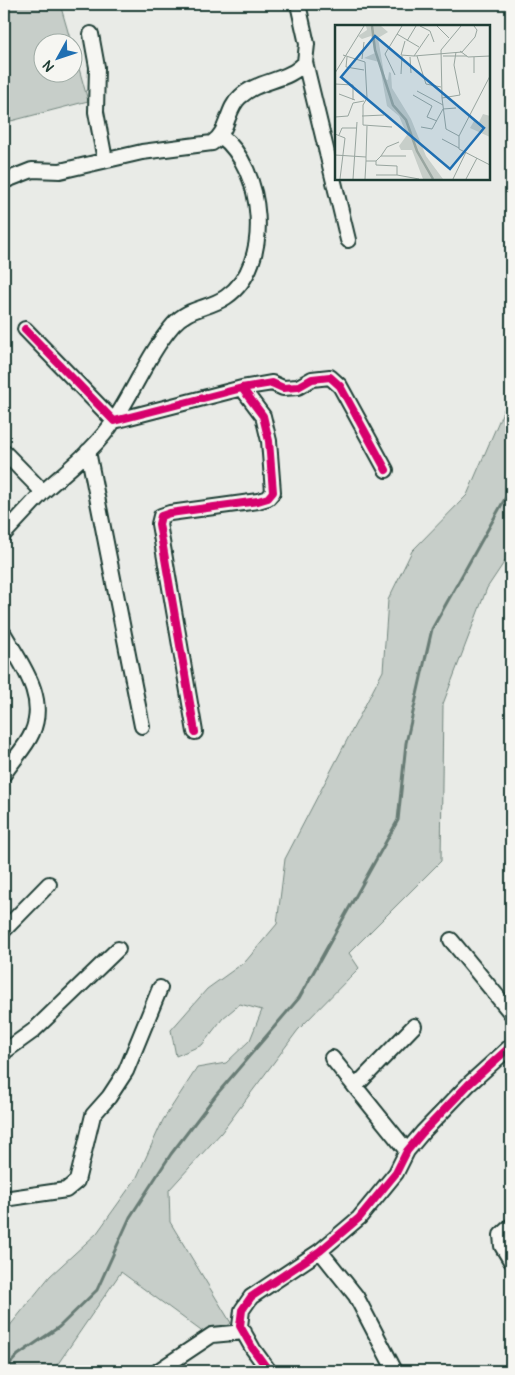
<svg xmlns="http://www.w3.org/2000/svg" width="515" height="1375" font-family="Pangolin,sans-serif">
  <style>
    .green { fill: #c7cec9; stroke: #73867e }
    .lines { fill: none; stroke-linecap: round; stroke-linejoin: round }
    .stream { stroke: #687c75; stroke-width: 3 }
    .minor-casing { stroke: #1f3d34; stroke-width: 18 }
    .minor { stroke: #f6f6f2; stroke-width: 14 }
    .cycleway-casing { stroke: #f6f6f2; stroke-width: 11 }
    .cycleway { stroke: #d6006c; stroke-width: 8 }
    .inset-river { fill: none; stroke: #99a6a0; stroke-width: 2.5 }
    .inset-road { fill: none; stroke: #98a59f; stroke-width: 1 }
    .view { fill: #1f6fb2; fill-opacity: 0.15; stroke: #1f6fb2; stroke-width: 2.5 }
    .inset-edge { fill: none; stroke: #1f3d34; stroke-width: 2.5 }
  </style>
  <rect width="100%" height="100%" fill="#e9ebe7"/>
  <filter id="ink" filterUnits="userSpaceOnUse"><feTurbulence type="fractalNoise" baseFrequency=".02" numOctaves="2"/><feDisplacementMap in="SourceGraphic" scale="10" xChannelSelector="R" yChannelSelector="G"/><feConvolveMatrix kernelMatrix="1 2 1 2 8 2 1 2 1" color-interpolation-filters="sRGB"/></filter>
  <g filter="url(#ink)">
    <!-- green -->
    <path class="green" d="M4,4H60L71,42H42V72H72L73,47L88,101L11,121L4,100Z
      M511,393V552L487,588L443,704L441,861L349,953L359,968L298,1030L221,1133L169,1190L170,1222L231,1323L212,1339L121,1272L53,1371H4V1327L8,1328L50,1276L97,1233L137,1177L163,1120L197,1068L226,1063L250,1040L262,1010L240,1004L223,1018L202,1045L176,1056L171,1030L207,989L246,961L277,924L285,859L383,671L388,600L412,551L467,495Z"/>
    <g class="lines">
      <!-- stream -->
      <path class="stream" d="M4,1370L18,1355L59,1327L97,1290L130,1217L171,1154L216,1095L299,998L398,820L406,743L432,629L511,488"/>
      <defs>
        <path id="minor" d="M91,34L97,67L96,112L105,160
          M305,62L348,240
          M4,181L32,170L60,171L142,152L212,143C229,132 226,109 240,97C259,79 289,82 305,62L307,44L298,4
          M25,329L114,421L242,388L272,383L283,388L298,387L312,379L330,377L340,386L386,470
          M88,451L142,726
          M4,452L43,492L4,534
          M43,492C67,470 97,448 115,419C135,389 149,353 173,325C188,307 209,309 226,297C274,264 264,169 221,136
          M4,634C21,664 48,697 32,733C26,747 12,761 4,774
          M195,732L159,524L161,516L170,513L258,501L268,498L273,492L269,441L263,416L242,388
          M4,930L49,884
          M451,940L511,1013
          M4,1052L33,1031L118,949
          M332,1058L407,1151
          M355,1087L414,1026
          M4,1199L66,1190L77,1181L93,1115L109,1097L126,1071L160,988
          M511,1226L501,1235L502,1246L511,1261
          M320,1251L356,1296L395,1371
          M158,1371L212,1335L244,1332
          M269,1371L253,1349L240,1326L242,1310L251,1297L320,1251L359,1218L396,1173L407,1151L423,1132L469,1084L511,1046"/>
      </defs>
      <!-- minor casing -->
      <use href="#minor" class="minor-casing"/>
      <!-- minor -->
      <use href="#minor" class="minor"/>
      <defs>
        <path id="cycleway" d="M25,329L114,421L242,388L272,383L283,388L298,387L312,379L330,377L340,386L386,470
          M195,732L159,524L161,516L170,513L258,501L268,498L273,492L269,441L263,416L242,388
          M269,1371L253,1349L240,1326L242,1310L251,1297L320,1251L359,1218L396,1173L407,1151L423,1132L469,1084L511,1046"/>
      </defs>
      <!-- cycleway casing -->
      <use href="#cycleway" class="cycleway-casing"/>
      <!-- cycleway -->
      <use href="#cycleway" class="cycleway"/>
    </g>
  </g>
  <!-- overview -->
  <g transform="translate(335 25)">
    <rect width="155" height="155" fill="#e9ebe7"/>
    <path d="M31,1H46L53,7L43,13L50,54L53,55L54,47L56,48L57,63L76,94L91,131L108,154H88L77,125H66L64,121L72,110L64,91L52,81L44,37L29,33L40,28L36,11L27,14L23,11L32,5ZM148,89L155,91V112L135,103L139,96L144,97Z" fill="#c7cec9"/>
    <path class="inset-river" d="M37,1L40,25L58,80L71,95L82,126L98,154"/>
    <path class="inset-road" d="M85,1L95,6L99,17M102,1L114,13M62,9L84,22M70,16L66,30L79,31L94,9M72,16L81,1M125,26L133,32L155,31M121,27L119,40L125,70L107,73L106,25L126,1M8,30L30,37L32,73L28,80V100L57,102M79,31L127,27L140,12L142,5L139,1M82,31L91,59L106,62M108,31H132M12,32L11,42L29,45M75,32L76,48M139,32V48M27,34L29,17M0,48L29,1M66,49L67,31M60,50L50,29L67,1M155,51L124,111V124L155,140M0,59L18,60V75M82,66L108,80M4,69L20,75M78,70L97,81L92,92L102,96M107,73L111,104L124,111M27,91L49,90M0,92L13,91L18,78L29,76M86,102L97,104L108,84L121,83M0,109L10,113L5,154M4,110L7,103H22M107,114L124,123M0,130L31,132V136H41V140L62,141V150L84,154M46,131L52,122L64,117M31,132L32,101M41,136L46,131H71M41,150H62M18,154L22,97M30,154L31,136M118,154L131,127M131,154L142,133"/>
    <path class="view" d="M40,11L149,103L115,144L6,52Z"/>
    <rect width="155" height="155" class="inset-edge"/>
  </g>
  <!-- margin -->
  <rect width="515" height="1375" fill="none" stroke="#f6f6f2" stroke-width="20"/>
  <rect x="10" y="10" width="495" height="1355" fill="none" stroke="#1f3d34" stroke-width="2" filter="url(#ink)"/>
  <!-- north arrow -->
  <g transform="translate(58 58) rotate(230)"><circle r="24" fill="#f6f6f2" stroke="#a0aca6"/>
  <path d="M0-4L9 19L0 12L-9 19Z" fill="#1f6fb2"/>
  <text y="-8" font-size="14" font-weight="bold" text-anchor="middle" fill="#1f3d34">N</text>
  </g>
</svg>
